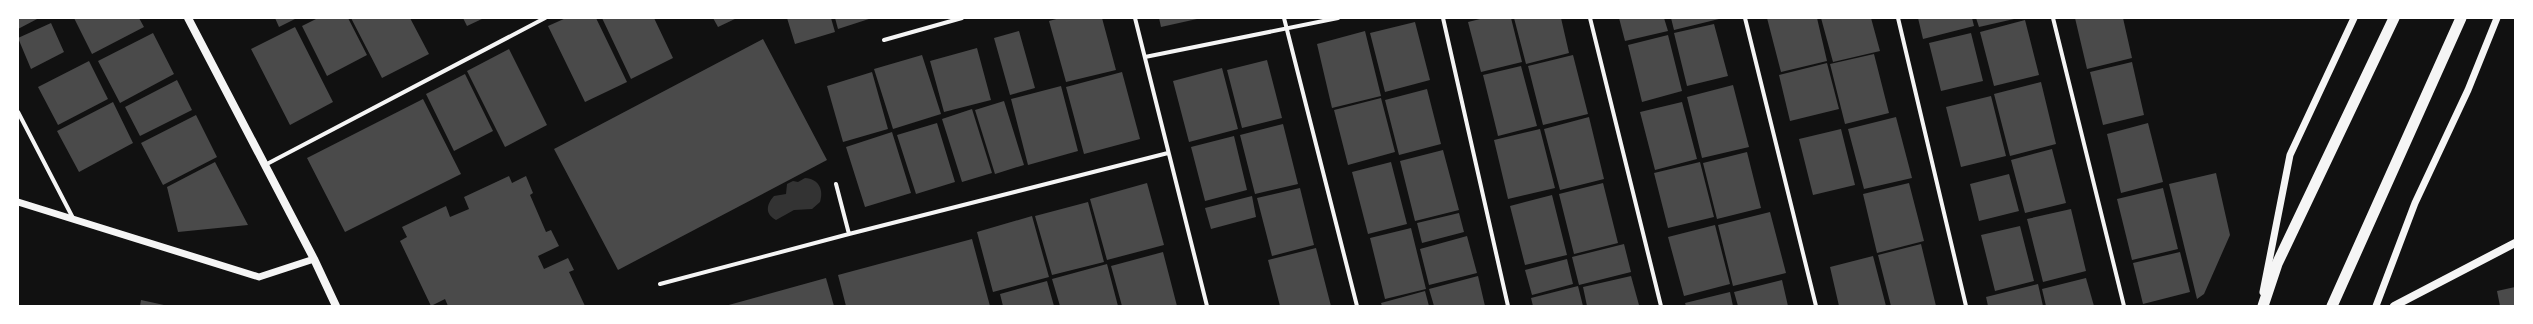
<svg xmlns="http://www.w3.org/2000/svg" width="2533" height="324" font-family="'Public Sans',sans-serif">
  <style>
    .water { fill: #333 }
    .building { fill: #4a4a4a }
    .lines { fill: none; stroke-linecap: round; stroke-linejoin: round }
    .minor { stroke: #f5f5f5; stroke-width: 4 }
    .tertiary { stroke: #f5f5f5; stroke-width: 7 }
    .secondary { stroke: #f5f5f5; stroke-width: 8 }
    .trunk { stroke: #f5f5f5; stroke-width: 11 }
  </style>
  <rect width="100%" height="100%" fill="#111"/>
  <!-- water -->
  <path class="water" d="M805,178C819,179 824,190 820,202L812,209L794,210L776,220C765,214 766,205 774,196L786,194L787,184L793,181L798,182Z"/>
  <!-- building -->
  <path class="building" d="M18,18H39L18,29Z
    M74,18H139L144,27L92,54Z
    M275,18H297L279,27Z
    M318,18H348L367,55L327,76L302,26Z
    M351,18H410L429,54L382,78Z
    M463,18H484L467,26Z
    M566,18H596L627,82L585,102L548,26Z
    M602,18H654L673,58L631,79Z
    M713,18H737L718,27Z
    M787,18H831L835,32L795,44Z
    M835,18H872L838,29Z
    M1060,18H1102L1116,70L1066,82L1049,21Z
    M1159,18H1197V19L1161,27Z
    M1484,18H1511L1522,62L1481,72L1468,22Z
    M1514,18H1561L1569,53L1526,64Z
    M1619,18H1664L1668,31L1625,41Z
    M1671,18H1719V19L1674,30Z
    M1767,18H1817L1827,61L1781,72Z
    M1821,18H1871L1880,51L1833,62Z
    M1918,18H1972L1974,26L1923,39Z
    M1976,18H2014V19L1979,27Z
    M2075,18H2123L2132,58L2087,69Z
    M2025,20L2039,75L1994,86L1980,32Z
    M1415,22L1430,80L1385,92L1370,33Z
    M51,23L64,52L31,69L18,38Z
    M1714,24L1728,76L1687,86L1674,33Z
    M295,27L333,102L290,125L251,49Z
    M1019,31L1035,88L1010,95L994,38Z
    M1365,31L1381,96L1332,108L1317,44Z
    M153,33L174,74L120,103L98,61Z
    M1971,33L1983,81L1941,91L1929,43Z
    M1668,35L1682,91L1642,102L1628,45Z
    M763,39L827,160L618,270L554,149Z
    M977,48L991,100L944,112L930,61Z
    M509,49L547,125L505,147L467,71Z
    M1874,54L1889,113L1845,124L1830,64Z
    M922,55L941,114L893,129L874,69Z
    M1573,55L1588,114L1543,125L1528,66Z
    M1267,60L1282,118L1242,128L1227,70Z
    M89,61L108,99L58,125L38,87Z
    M2132,62L2144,115L2103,125L2090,72Z
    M1827,63L1839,109L1790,121L1779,75Z
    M1521,66L1537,126L1498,136L1483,75Z
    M1222,68L1238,129L1189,142L1173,81Z
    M872,72L888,129L843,142L827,86Z
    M1122,72L1140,139L1084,154L1066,87Z
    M465,74L493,131L454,151L426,94Z
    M177,80L192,110L140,136L125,107Z
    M2041,82L2056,144L2010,156L1994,94Z
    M1733,85L1749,147L1702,158L1687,97Z
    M1061,86L1078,151L1028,165L1011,99Z
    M1427,89L1441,144L1399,155L1385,100Z
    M1991,96L2006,156L1961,167L1946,107Z
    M1381,98L1395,152L1348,165L1334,110Z
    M423,99L461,174L345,232L307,158Z
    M1004,101L1024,165L995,174L975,110Z
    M113,102L133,143L79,172L57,131Z
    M1682,102L1697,159L1655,170L1640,112Z
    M972,109L992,173L962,182L942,119Z
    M196,115L217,157L163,185L141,143Z
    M1589,117L1604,179L1560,190L1544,129Z
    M1896,117L1912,178L1864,189L1848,129Z
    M937,123L955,182L916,194L897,135Z
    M2148,123L2163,182L2121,193L2107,134Z
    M1283,124L1298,184L1255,194L1240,135Z
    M1540,129L1555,188L1508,199L1494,140Z
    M1841,129L1855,185L1813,195L1799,139Z
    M892,132L911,193L865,207L846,147Z
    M1234,136L1247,190L1205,201L1191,147Z
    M2052,149L2066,203L2025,213L2011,160Z
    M1443,150L1459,210L1415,221L1400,161Z
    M1747,152L1761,208L1717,219L1703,163Z
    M215,162L248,225L178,232L167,187Z
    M1391,162L1407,224L1368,234L1352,172Z
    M1700,162L1714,217L1668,228L1654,173Z
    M2216,173L2230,235L2204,294L2197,299L2169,184Z
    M2009,174L2019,211L1979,221L1970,184Z
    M509,176L512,183L526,176L533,193L530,195L546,232L551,230L559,246L538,256L544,269L568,258L574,270L569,272L585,306H448L445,299L431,306L400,241L407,237L402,227L446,206L450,217L469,209L464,197Z
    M1147,183L1164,245L1107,260L1090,199Z
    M1603,183L1618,243L1574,254L1559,194Z
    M1909,183L1924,241L1877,253L1863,194Z
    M1300,188L1314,245L1272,256L1257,198Z
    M2163,188L2178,249L2132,260L2117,199Z
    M1552,195L1567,255L1525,265L1510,206Z
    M1252,196L1256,217L1211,229L1205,208Z
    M1088,202L1104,262L1052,275L1035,216Z
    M2071,209L2086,271L2043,282L2027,219Z
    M1770,212L1786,273L1733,286L1718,225Z
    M1459,213L1464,232L1422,243L1417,223Z
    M1032,216L1049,277L993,292L977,232Z
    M1715,225L1730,284L1684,296L1668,237Z
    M2020,226L2034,281L1995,291L1981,235Z
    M1411,228L1426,289L1385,299L1370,238Z
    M1467,236L1477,273L1429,285L1420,249Z
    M972,239L990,306H846L838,275Z
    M1624,244L1631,272L1579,285L1572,257Z
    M1921,244L1936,306H1891L1878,255Z
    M1316,248L1331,306H1280L1268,260Z
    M1163,252L1177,306H1122L1111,266Z
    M2180,252L2190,292L2143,304L2133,263Z
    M1873,256L1886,306H1839L1830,267Z
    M1567,259L1573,284L1532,295L1525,270Z
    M1107,264L1118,306H1060L1052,279Z
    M1478,276L1485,306H1434L1429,289Z
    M1631,276L1639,305L1587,306L1583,287Z
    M826,278L834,306H725Z
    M2086,278L2094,306H2046L2042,289Z
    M1782,280L1788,306H1738L1734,292Z
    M1047,281L1054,306H1003L1000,294Z
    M2038,284L2043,306H1988L1986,297Z
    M1578,286L1583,306H1533L1531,298Z
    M2515,287V306H2500L2497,291Z
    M1425,291L1429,306H1382L1381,303Z
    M1730,292L1733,306H1686L1685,303Z
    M141,300L164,305L163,306H140Z"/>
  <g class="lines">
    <!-- minor -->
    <path class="minor" d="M1135,18L1207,306
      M1284,18L1357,306
      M1443,18L1508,306
      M1590,18L1661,306
      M1745,18L1816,306
      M1898,18L1966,306
      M2053,18L2124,306
      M884,40L962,18
      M1145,57L1338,18
      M18,112L74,220
      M265,165L545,18
      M836,184L849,234
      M660,284L849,234L1168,153"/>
    <!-- tertiary -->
    <path class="tertiary" d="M18,202L259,277L314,259
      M2263,292L2290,155L2354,18
      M2376,306L2415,203L2468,90L2497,18"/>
    <!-- secondary -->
    <path class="secondary" d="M188,18L314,259L336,306
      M2394,306L2515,243"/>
    <!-- trunk -->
    <path class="trunk" d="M2263,306L2277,264L2394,18
      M2332,306L2461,18"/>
  </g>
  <!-- border -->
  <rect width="2533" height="324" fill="none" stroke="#ffffff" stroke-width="38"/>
</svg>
